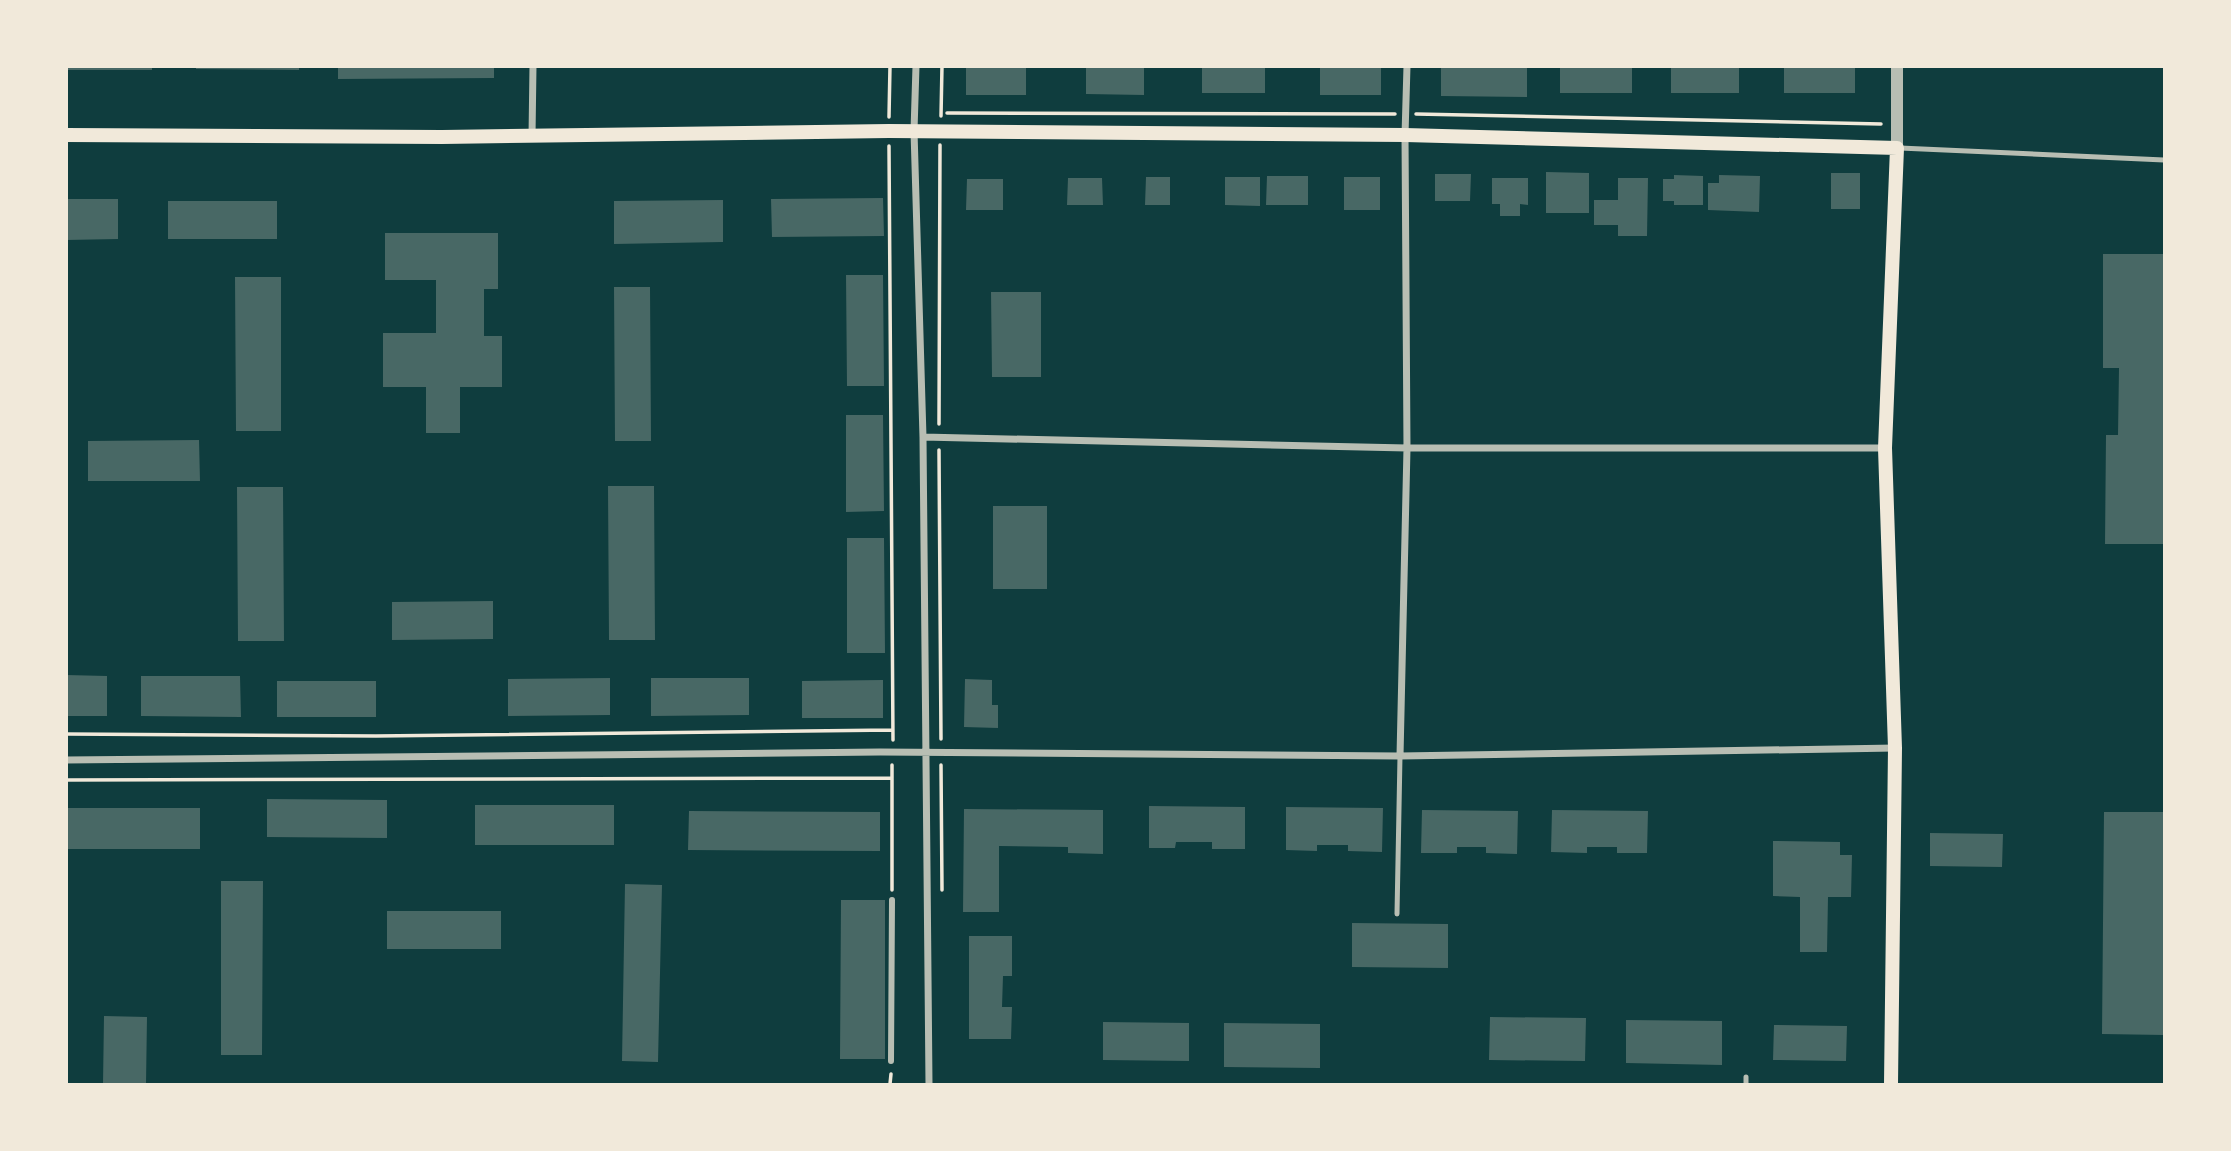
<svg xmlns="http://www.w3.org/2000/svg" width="2231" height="1151" font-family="'DM Sans',sans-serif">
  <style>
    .building { fill: #486865 }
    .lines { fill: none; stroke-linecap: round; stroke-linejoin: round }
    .path { stroke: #f1e9da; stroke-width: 3.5 }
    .service { stroke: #b8beb3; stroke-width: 5 }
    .pedestrian { stroke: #b8beb3; stroke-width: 6 }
    .minor { stroke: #b8beb3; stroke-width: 7 }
    .tertiary { stroke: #b8beb3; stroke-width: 12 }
    .secondary { stroke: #f1e9da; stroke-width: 14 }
  </style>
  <rect width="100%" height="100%" fill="#0f3d3e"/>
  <!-- building -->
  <path class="building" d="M66,66H152V70H66Z
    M196,66H299V70L196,69Z
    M338,66H494V78L338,79Z
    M966,66H1026V95H966Z
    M1086,66H1144V95L1086,94Z
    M1202,66H1265V93H1202Z
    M1320,66H1381V95H1320Z
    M1441,66H1527V97L1441,96Z
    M1560,66H1632V93H1560Z
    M1671,66H1739V93H1671Z
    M1784,66H1855V93H1784Z
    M1546,172L1589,173V213H1546Z
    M1831,173H1860V209H1831Z
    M1435,174H1471L1470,201H1435Z
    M1674,175L1703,176V205H1674V201H1663V179H1674Z
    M1719,175L1760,176L1759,212L1708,210V183H1719Z
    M1267,176H1308V205H1266Z
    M1146,177H1170V205H1145Z
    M1225,177H1260V206L1225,205Z
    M1344,177H1380V210H1344Z
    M1068,178H1102L1103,205H1067Z
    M1492,178H1528V205L1520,204V216H1500V204H1492Z
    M1618,178H1648L1647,236H1618V225H1594V200H1618Z
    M967,179H1003V210H966Z
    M883,198L884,236L772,237L771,199Z
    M66,199H118V239L66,240Z
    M723,200V242L614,244V201Z
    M168,201H277V239H168Z
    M385,233H498V289H484V336H502V387H460V433H426V387H383V333H436V280H385Z
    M2103,254H2164V544H2105L2106,435H2118L2119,368H2103Z
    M846,275H883L884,386H847Z
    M235,277H281V431H236Z
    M614,287H650L651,441H615Z
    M991,292H1041V377H992Z
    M846,415H883L884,511L846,512Z
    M199,440L200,481H88V441Z
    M608,486H654L655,640H609Z
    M237,487H283L284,641H238Z
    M993,506H1047V589H993Z
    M847,538H884L885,653H847Z
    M493,601V639L392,640V602Z
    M66,675L107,676V716H66Z
    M141,676H240L241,717L141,716Z
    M610,678V715L508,716V679Z
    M651,678H749V715L651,716Z
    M965,679L992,680V705H998V728L964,727Z
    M883,680V718H802V681Z
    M277,681H376V717H277Z
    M267,799L387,800V838L267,837Z
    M475,805H614V845H475Z
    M1149,806L1245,807V849H1212V842H1176L1175,848H1149Z
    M1286,807L1383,808L1382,852L1348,851V845H1317V851L1286,850Z
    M66,808H200V849H66Z
    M964,809L1103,810V854L1068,853V847L999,846V912H963Z
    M1422,810L1518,811L1517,854L1486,853V847H1457V853H1421Z
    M1552,810L1648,811L1647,853H1617V847H1587V853L1551,852Z
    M689,811L880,812V851L688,850Z
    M2104,812H2164V1035L2102,1034Z
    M1930,833L2003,834L2002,867L1930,866Z
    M1773,841L1840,842V855H1852L1851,897H1828L1827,952H1800V897L1773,896Z
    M221,881H263L262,1055H221Z
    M625,884L662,885L658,1062L622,1061Z
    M841,900H885V1059H840Z
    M387,911H501V949H387Z
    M1352,923L1448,924V968L1352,967Z
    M969,936H1012V976H1003L1002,1007H1012L1011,1039H969Z
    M104,1016L147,1017L146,1084H103Z
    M1490,1017L1586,1018L1585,1061L1489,1060Z
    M1626,1020L1722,1021V1065L1626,1063Z
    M1103,1022L1189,1023V1061L1103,1060Z
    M1224,1023L1320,1024V1068L1224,1067Z
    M1774,1025L1847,1026L1846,1061L1773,1060Z"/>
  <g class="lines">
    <!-- path -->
    <path class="path" d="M947,113L1395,114
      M1416,114L1881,124
      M941,116L942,66
      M889,117L890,66
      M889,146L893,740
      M939,424L940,145
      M939,450L941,739
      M66,734L376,736L893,730
      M941,765L942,890
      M66,780L892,778
      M892,890V765
      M890,1084L891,1074"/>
    <!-- service -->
    <path class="service" d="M1900,148L2164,160
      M1397,914L1400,756
      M1746,1084V1077"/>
    <!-- pedestrian -->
    <path class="pedestrian" d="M891,1061L892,900"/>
    <!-- minor -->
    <path class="minor" d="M916,66L914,131L923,437L929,1084
      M532,136L533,66
      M923,437L1407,448H1885
      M1400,756L1407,448L1405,135L1407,66
      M66,760L880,752L1400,756L1895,748"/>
    <!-- tertiary -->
    <path class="tertiary" d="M1897,148V66"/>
    <!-- secondary -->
    <path class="secondary" d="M66,135L442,137L889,131L1405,135L1897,148L1885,448L1895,748L1891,1084"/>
  </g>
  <!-- border -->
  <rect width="2231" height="1151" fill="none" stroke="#f1e9da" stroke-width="136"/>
</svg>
